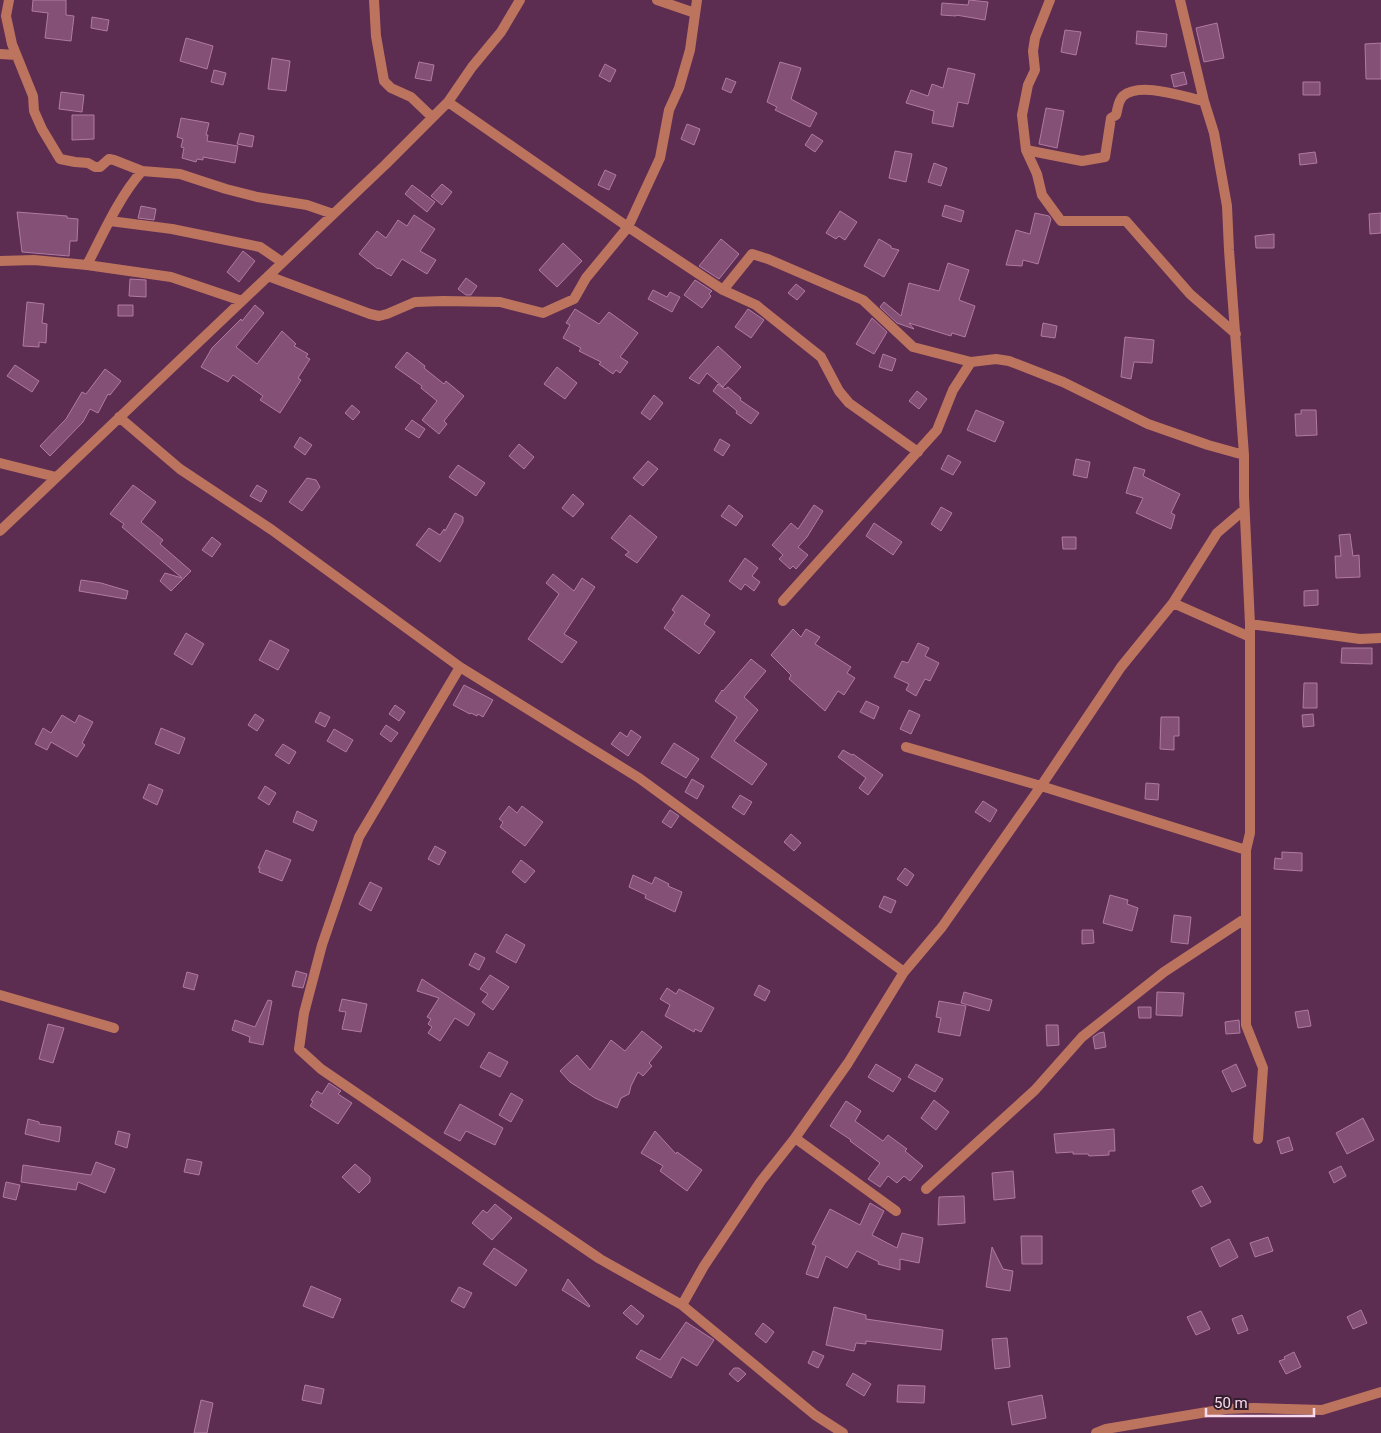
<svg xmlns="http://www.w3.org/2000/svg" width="1381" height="1433" font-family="Roboto,sans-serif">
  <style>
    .building { fill: #845076; stroke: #b17aa1 }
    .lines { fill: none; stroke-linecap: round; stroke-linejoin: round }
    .street { stroke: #bc745f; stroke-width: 10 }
  </style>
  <rect width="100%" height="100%" fill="#5c2c51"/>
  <!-- building -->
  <path class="building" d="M33,0H66V15L74,16L71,41L45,38L48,13L32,11Z
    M969,0L988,2L985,20L956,15V16L941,15L942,3L968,5Z
    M92,17L109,20L107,31L91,28Z
    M1217,23L1224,58L1204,62L1196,28Z
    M1065,30L1081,32L1076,55L1061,52Z
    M1137,31L1167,34L1166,47L1136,44Z
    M186,38L213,46L207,69L180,61Z
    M1381,43V79H1366L1365,44Z
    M272,58L290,61L286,91L268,89Z
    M419,62L434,65L431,81L415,78Z
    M780,62L801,68L791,99L817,113L810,127L775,110L777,107L767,102Z
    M605,64L616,70L610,82L599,76Z
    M948,68L975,74L968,104L958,102L953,127L932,123L934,111L906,103L911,90L928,96L932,84L943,88Z
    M214,70L226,73L223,85L211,82Z
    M1184,72L1187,84L1174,87L1171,75Z
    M726,78L736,82L731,93L722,89Z
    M1303,82H1320V95H1303Z
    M61,92L84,95L82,112L59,109Z
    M1046,108L1064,111L1057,148L1039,144Z
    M72,115H94V139L72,140Z
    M181,118L209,123L206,135H208L207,141L238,146L235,163L203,157V160L197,159L196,162L182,158L184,148L181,147L183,139L177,137Z
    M687,124L700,129L694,145L681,139Z
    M240,133L254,136L252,147L237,144Z
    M812,134L823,141L815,152L805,145Z
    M895,151L912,154L906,182L889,178Z
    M1315,152L1317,163L1300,165L1299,154Z
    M934,163L947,168L941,186L928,182Z
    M605,170L616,175L609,190L598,185Z
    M442,184L452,192L442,205L431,196Z
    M412,185L435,202L427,212L405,194Z
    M945,205L964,211L961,222L942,216Z
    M141,206L156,209L154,220L138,218Z
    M840,211L857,222L845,240L839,236L836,239L826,233Z
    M17,212L67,216V218L78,219L77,241H70L69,256L22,252Z
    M1035,213L1049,216L1051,219L1038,264L1023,260L1022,266L1006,265L1016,230L1030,234Z
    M1381,213V233L1370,234L1369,214Z
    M414,215L435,229L420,251L436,260L427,274L402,259L391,276L379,268L378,269L359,254L377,231L386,238L398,220L407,226Z
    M1274,234V248H1256L1255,236Z
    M721,239L739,254L719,279L699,266Z
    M879,239L891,246V248L899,250L884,277L864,266Z
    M563,243L582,261L557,287L539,270Z
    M243,251L255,261L239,282L227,272Z
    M948,263L969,270L959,300L975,306L965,337L952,333L951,336L909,323L914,329L897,323L880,307L884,302L901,316L909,283L939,291Z
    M466,278L477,286L471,295H466L458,289Z
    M130,279L146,280V297L129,296Z
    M695,280L712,291L709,294L711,296L702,308L684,295Z
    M796,284L805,291L797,300L788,293Z
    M653,290L667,297L670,292L680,297L672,312L648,299Z
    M27,302L44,304L42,323L47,324L46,343L39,342V347L23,346Z
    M118,305H133V316H118Z
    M255,305L264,313L236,347L257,364L282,331L296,344L294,346L308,354L306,357L310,359L298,378L301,380L280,413L260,400L263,396L233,375L228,382L201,367L212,348L241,319L242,321Z
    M575,309L599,324L609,312L638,333L620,357L628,362L620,373L616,370L613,374L599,364L601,362L579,351L581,348L563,338L570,325L566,323Z
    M748,309L764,320L751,338L735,327Z
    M872,318L887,332L874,354L856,344Z
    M1043,323L1057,326L1055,338L1041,336Z
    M1125,337L1154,340L1152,363L1134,362L1131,379L1121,377Z
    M718,346L741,367L723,387L707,373L699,384L689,378Z
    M407,352L425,366L424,368L444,384L446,381L464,396L444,421L447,424L439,434L422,420L437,401L421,388L422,386L395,367Z
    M883,354L896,359L892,371L879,367Z
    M15,365L39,381L32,392L7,376Z
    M557,367L577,383L565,399L544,384Z
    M105,369L121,381L110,395L108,394L98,413L90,409L83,422L50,456L40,446L66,419L82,392L86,394Z
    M718,384L725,389L728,387L741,398L740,400L759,413L751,424L736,413L737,411L713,391Z
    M917,391L927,399L919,409L909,401Z
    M654,395L663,403L650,420L641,413Z
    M352,405L360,412L353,420L345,413Z
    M976,410L1004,422L995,442L967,430Z
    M1301,410H1316L1317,435L1296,436L1295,414H1301Z
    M412,420L425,429L419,438L405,429Z
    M300,437L312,445L305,455L294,447Z
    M720,439L730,445L723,456L714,450Z
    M519,444L534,457L524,469L509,456Z
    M948,455L961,462L953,475L941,469Z
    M1076,459L1090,462L1087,478L1073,475Z
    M648,461L658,469L643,486L633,478Z
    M458,465L485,483L476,496L449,477Z
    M1134,467L1145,470L1143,476L1180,494L1171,513L1175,515L1171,529L1136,513L1143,498L1126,493Z
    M307,478L316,480L320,487L302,511L289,502Z
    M133,485L156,502L141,522L163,540L160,544L191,571L171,591L160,581L165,573L182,578L122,527L124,524L110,514Z
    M257,485L267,491L261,502L250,496Z
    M573,494L584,504L573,517L562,508Z
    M729,505L743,516L736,526L721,516Z
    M814,505L823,511L807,537L798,547L808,555L796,569L793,566L790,569L779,559L783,555L772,545L791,523L798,529Z
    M941,507L952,513L941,531L931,524Z
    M455,513L463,517V522L440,562L416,545L429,528L440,535L444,529L445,531Z
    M630,515L657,537L637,563L625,555L629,552L611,538Z
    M874,523L902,542L893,555L866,536Z
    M1350,534L1353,556L1359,555L1360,577L1336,578L1335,556H1341L1339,535Z
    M212,537L221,544L212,557L202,550Z
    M1062,537H1076V549H1063Z
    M745,558L758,568L752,576L760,582L754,591L745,584L741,590L729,581Z
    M553,574L574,591L582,578L595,587L564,634L577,642L562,663L528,639L559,594L546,583Z
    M81,580L101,583L128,591L126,599L79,591Z
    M1318,590V605L1304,606V591Z
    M682,595L710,615L704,624L715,632L699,654L664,628L675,612L672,610Z
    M793,629L801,637L806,629L820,637L815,644L851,667L847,673L855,678L844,695L838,691L825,711L789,679L791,675L771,655Z
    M186,633L204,644L192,665L174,654Z
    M270,640L289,650L278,670L259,660Z
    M918,643L929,648L925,656L939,663L930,681L925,679L916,696L906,690L909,684L894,677L902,661L908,663Z
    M1342,648H1372V664L1341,663Z
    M751,659L766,671L744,697L758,710L734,741L767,764L752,785L711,757L737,717L715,701L722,690L723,691Z
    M1304,683H1317V708H1303Z
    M464,685L493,700L483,717L478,714L477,716L471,713L470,714L453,705Z
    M866,701L879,707L874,719L860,712Z
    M395,705L405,712L399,721L389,714Z
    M909,710L920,715L911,734L900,729Z
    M320,712L330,717L325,727L315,722Z
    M255,714L264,720L257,731L248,725Z
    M1313,714L1314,726L1303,727L1302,715Z
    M62,715L75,723L79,715L93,722L82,743L85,745L77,757L51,742L47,750L35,744L43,728L51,733Z
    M1161,717H1179V736H1174V750L1160,749Z
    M386,725L398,733L391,742L380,734Z
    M161,728L185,738L179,754L155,744Z
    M334,729L353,740L346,752L327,741Z
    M631,730L641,737L628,756L611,744L620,732L627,737Z
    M674,743L699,759L686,778L661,763Z
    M283,744L296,752L289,764L275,755Z
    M843,750L852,755L853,754L883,775L868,795L859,788L866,778L838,757Z
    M692,779L704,786L697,799L685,792Z
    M1146,783L1159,784L1158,800L1145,799Z
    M149,784L163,790L157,805L143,798Z
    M265,786L276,793L269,805L258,798Z
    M740,795L752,802L744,815L732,807Z
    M983,801L997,810L990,822L975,812Z
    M509,806L517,813L522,806L543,822L525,846L500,827L503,822L499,819Z
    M670,810L679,816L671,828L662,822Z
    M297,811L317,821L313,831L293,822Z
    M791,834L801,843L794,851L784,842Z
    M435,846L446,852L439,865L428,859Z
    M266,850L291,860L282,881L259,872L260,868H258Z
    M1282,852L1302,853V871L1274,869L1275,858L1282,859Z
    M521,860L535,871L525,883L512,872Z
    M905,868L914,875L907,886L897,879Z
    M633,875L652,884L655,877L669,884L668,886L682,892L675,912L645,898L646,895L629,887Z
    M370,882L382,888L371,911L359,904Z
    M1110,895L1128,900L1127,904L1138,908L1132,931L1103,923Z
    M884,896L896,901L891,913L879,907Z
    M1174,915L1191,917L1188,944L1171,942Z
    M1082,930H1093L1094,943L1082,944Z
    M506,934L525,945L516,963L496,952Z
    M475,953L485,958L479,970L469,965Z
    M296,971L307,974L303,988L292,986Z
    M187,972L198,975L194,990L183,987Z
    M490,975L509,987L493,1010L482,1002L488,994L480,989Z
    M422,979L475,1014L468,1026L455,1018L440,1041L428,1033L432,1027L428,1024L431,1019L427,1017L439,998L417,991Z
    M759,985L770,991L765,1001L754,995Z
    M667,988L676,994L679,989L714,1008L701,1032L695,1029L694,1032L665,1016L670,1005L660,999Z
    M964,992L992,1000L989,1011L961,1003Z
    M1157,992L1184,993L1182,1016L1156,1015Z
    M342,999L367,1004L361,1032L342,1029L346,1012L339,1011Z
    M268,1000L272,1001L263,1045L249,1042L250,1037L232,1030L235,1020L255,1027Z
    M939,1001L966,1006L960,1036L938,1032L941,1018L936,1017Z
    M1138,1007H1151V1018H1139Z
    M1308,1010L1311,1026L1298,1028L1295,1012Z
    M1239,1020L1240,1033L1226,1034L1225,1022Z
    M48,1024L64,1028L53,1063L39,1059Z
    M1046,1025H1058L1059,1045L1047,1046Z
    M642,1031L662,1047L649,1063L652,1066L643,1076L638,1072L631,1086L629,1094L621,1098L617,1108L595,1098L570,1082L560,1071L577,1055L590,1070L611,1040L625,1051Z
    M1104,1032L1106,1047L1095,1049L1093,1037L1099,1033Z
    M489,1052L508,1062L500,1077L480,1067Z
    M876,1064L901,1079L893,1092L868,1077Z
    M916,1064L943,1079L935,1092L908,1077Z
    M1236,1064L1246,1086L1232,1092L1222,1071Z
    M329,1083L341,1091L338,1094L352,1103L338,1124L310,1106L313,1101L311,1100L317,1091L322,1094Z
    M511,1093L523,1100L511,1122L499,1115Z
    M934,1100L949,1112L936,1130L921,1118Z
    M846,1101L861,1111L855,1121L883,1141L888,1135L907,1149L905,1151L923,1166L910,1181L904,1176L897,1183L888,1176L880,1187L868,1179L880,1163L850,1141L851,1140L830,1126Z
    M460,1104L503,1128L495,1145L466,1131L460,1141L444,1133Z
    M1363,1118L1374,1140L1347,1154L1336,1133Z
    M28,1119L39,1122V1124L61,1127L59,1142L25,1134Z
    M1114,1129L1115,1151H1109V1155L1089,1156L1088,1154H1073V1152L1056,1153L1054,1134Z
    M118,1131L130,1134L127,1148L115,1144Z
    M655,1131L676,1154L677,1152L702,1170L687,1191L660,1171L663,1166L641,1153Z
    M1289,1137L1293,1150L1281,1154L1277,1141Z
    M187,1159L202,1162L199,1175L184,1172Z
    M96,1162L115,1169L105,1193L78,1182L76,1190L21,1182L23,1165L91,1175Z
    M355,1164L370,1177V1182L359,1193L342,1177Z
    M1341,1166L1346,1176L1334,1183L1329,1172Z
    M1013,1171L1015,1198L994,1200L992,1173Z
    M6,1182L20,1185L16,1200L3,1197Z
    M1202,1186L1211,1202L1201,1207L1192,1191Z
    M964,1196L965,1223L938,1225L939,1197Z
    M870,1203L884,1211L872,1235L897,1248L902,1233L923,1238L919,1263L900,1259V1270L878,1264L879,1262L857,1251L847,1268L826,1256L818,1278L806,1274L816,1246L812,1244L830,1209L860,1225Z
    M495,1204L512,1218L492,1240L472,1223L483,1210L487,1213Z
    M1021,1236H1042V1264H1022Z
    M1268,1237L1273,1251L1255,1257L1250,1243Z
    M1229,1239L1238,1257L1220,1267L1211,1248Z
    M992,1247L1003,1269L1013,1271L1010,1291L986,1287Z
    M494,1248L527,1270L516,1286L483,1264Z
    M568,1279L590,1306L589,1307L562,1290Z
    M311,1286L341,1299L333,1318L303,1306Z
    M459,1287L472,1293L464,1308L451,1301Z
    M631,1305L644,1316L637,1325L623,1313Z
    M834,1307L866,1315V1319L943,1330L941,1350L866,1341V1344L856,1343L854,1351L826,1345Z
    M1361,1310L1367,1323L1353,1329L1347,1317Z
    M1201,1311L1210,1329L1196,1335L1187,1317Z
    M1242,1315L1248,1330L1238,1334L1232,1319Z
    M686,1322L714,1340L697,1366L682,1357L671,1378L636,1358L641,1350L660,1360Z
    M763,1323L774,1332L766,1343L755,1334Z
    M1007,1338L1010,1367L995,1369L992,1339Z
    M813,1351L824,1356L818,1368L808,1363Z
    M1294,1352L1301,1367L1286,1374L1279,1361L1285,1359L1284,1357Z
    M734,1368H739L746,1374L738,1382L729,1374Z
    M853,1373L871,1384L864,1396L846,1385Z
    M305,1385L324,1389L321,1404L302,1400Z
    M898,1385L925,1386L924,1403L897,1402Z
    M1042,1395L1046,1418L1012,1425L1008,1402Z
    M201,1400L213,1403L207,1433H194Z"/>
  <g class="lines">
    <!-- street -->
    <path class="street" d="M9,0L6,16L12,44L33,96L34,111L42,129L60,159L75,162L88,163L95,167H100L109,159L114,160L142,171L180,174L226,189L257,197L307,205L333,214
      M374,0L376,36L384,81L391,88L411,97L432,117
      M657,0L695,13
      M1050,0L1035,38L1033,51L1035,70L1028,85L1022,115L1026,150L1037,174L1042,195L1061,221H1126L1190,294L1236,334
      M0,54L16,55
      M448,102L628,227L723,290L756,305L821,357L839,391L849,403L918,452
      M1026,150L1082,161L1105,157L1111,118L1116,115C1118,108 1118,101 1123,96C1140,81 1184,97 1204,101
      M110,221L172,229L260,247L282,262
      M0,261L34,260L87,265L171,277L242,301
      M87,265C103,234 119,197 142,171
      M268,276L370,314L379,316L387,314L415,302L443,301L500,302L543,313L574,299L586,278L628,227L660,158L669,110L679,88L690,50L697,0
      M723,290L752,254L768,259L863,300L913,347L971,362
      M119,417L180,469L272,530L460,667L639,778L904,972
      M0,463L56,477
      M0,531L385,165L448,102L472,67L501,32L520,0
      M783,601L937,430L953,390L971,362L996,359L1009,361L1063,382L1148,424L1208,445L1244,455
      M1173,603L1250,637
      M1250,624L1360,639L1381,638
      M460,667L359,837L322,945L304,1013L299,1049L321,1069L600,1259L682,1305L815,1415L843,1433
      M906,747L1041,786L1246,850
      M1246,918V1025L1263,1068L1258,1139
      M0,995L114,1028
      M795,1138L896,1211
      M926,1189L1035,1090L1082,1037L1164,972L1246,918V850L1250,833V624L1244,496V455L1229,250L1227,206L1214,133L1204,101L1180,0
      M682,1305L704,1266L761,1181L795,1138L848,1063L904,972L942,927L1041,786L1121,667L1173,603L1217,533L1244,510
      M1096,1433L1106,1429L1225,1409L1254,1408L1322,1410L1381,1392"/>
  </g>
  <!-- scale -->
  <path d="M1206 1408v8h108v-8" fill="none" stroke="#f8d9ee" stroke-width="2.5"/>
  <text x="1214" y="1408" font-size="15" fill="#f8d9ee" stroke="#351f2f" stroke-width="4" paint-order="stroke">50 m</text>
</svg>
